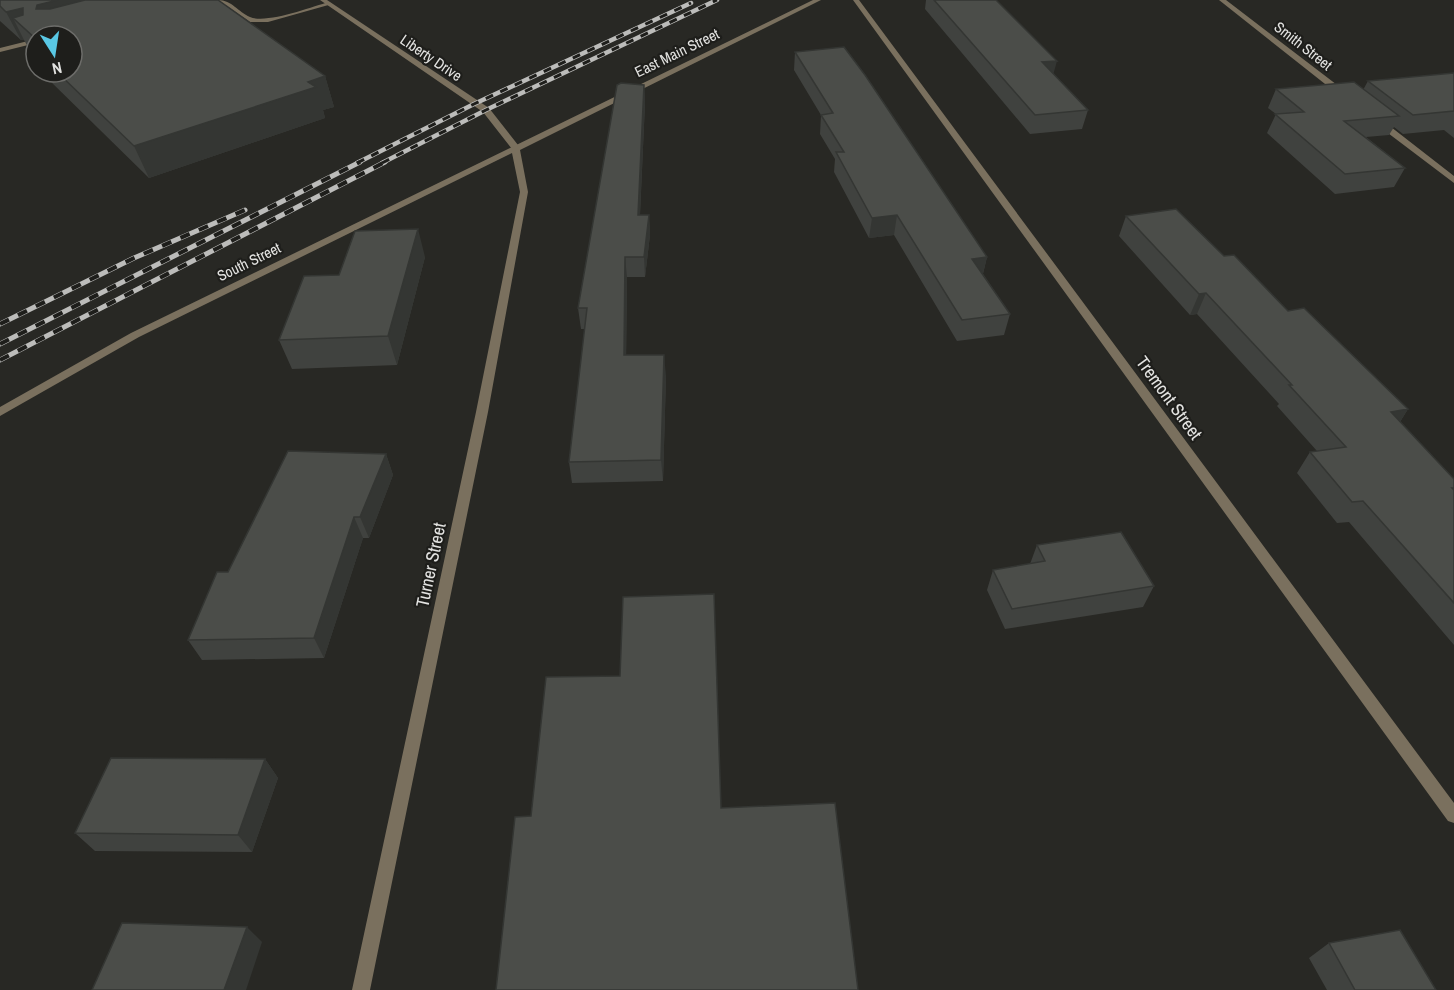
<svg xmlns="http://www.w3.org/2000/svg" width="1454" height="990" font-family="'Archivo Narrow',sans-serif">
  <style>
    .lines { fill: none; stroke-linecap: round; stroke-linejoin: round }
    .service { fill: #7a705e; fill-rule: evenodd }
    .minor { fill: #7a705e; fill-rule: evenodd }
    .tertiary { fill: #7a705e; fill-rule: evenodd }
    .rail-far1-casing { stroke: #bcbcba; stroke-width: 4.5 }
    .rail-casing { stroke: #bcbcba; stroke-width: 5 }
    .rail-far1 { stroke: #1e1e1b; stroke-width: 3; stroke-dasharray: 8; stroke-linecap: butt }
    .rail { stroke: #1e1e1b; stroke-width: 4; stroke-dasharray: 10; stroke-linecap: butt }
    .wall { fill: #40423f }
    .shaded-wall { fill: #343633 }
    .building { fill: #4b4d49; stroke: #343633; stroke-width: 1.5 }
    .labels { text-anchor: middle; stroke-width: 4.5; stroke-linejoin: round; paint-order: stroke }
    .far-street-label { font-size: 15px; fill: #e3e3e1; stroke: #1e1e1b }
    .street-label { font-size: 18px; fill: #e3e3e1; stroke: #1e1e1b }
  </style>
  <rect width="100%" height="100%" fill="#282824"/>
  <g class="lines">
    <!-- service -->
    <path class="service" d="M218,0C232,0 238,12 250,17C267,24 311,7 329,2L332,4L268,22H250Z"/>
    <!-- minor -->
    <path class="minor" d="M813,0H821L520,150L528,192L488,412L370,990H352L476,412L520,192L512,153L139,337L0,416V407L131,333Z
      M853,0H859L1454,803V823L1448,821Z
      M1219,0H1226L1345,91V95H1339Z
      M1376,120H1382L1454,176V183L1376,124Z"/>
    <!-- tertiary -->
    <path class="tertiary" d="M320,0H327L489,108L518,145V149H512L483,112Z
      M36,39V43L0,52V48Z"/>
    <defs>
      <path id="rail-far1" d="M357,163L474,104L691,3
        M382,163L486,110L717,0"/>
      <path id="rail" d="M0,324L134,258L245,210
        M0,344L360,162
        M0,360L385,162"/>
    </defs>
    <!-- rail-far1 casing -->
    <use href="#rail-far1" class="rail-far1-casing"/>
    <!-- rail casing -->
    <use href="#rail" class="rail-casing"/>
    <!-- rail-far1 -->
    <use href="#rail-far1" class="rail-far1"/>
    <!-- rail -->
    <use href="#rail" class="rail"/>
  </g>
  <!-- wall -->
  <path class="wall" d="M0,0L325,76L334,107L323,110L325,118L149,178L47,78L44,72H72L36,36V56L28,47L24,40H21L0,21Z
    M926,0H996L1053,74L1088,110L1082,129L1030,134L925,9Z
    M795,52L987,257L983,274L1010,314L1004,335L957,341L894,235L869,238L834,172L835,159L820,134L821,115L794,70Z
    M1454,73V138L1444,130L1403,134L1394,127L1389,135L1366,137L1405,168L1394,187L1335,194L1267,133L1276,114L1268,108L1276,89L1363,90L1368,81Z
    M644,85L645,103L640,215H649L650,235L645,277H627L626,355L666,376L663,481L572,483L569,462L585,329H581L578,308Z
    M1126,216L1224,256L1288,311L1408,409L1400,422L1454,479V645L1349,522L1337,523L1297,473L1310,452L1317,451L1277,406L1279,404L1197,314L1190,315L1119,236Z
    M425,257L397,365L292,369L279,340Z
    M386,454L393,475L369,538H363L324,658L202,660L188,640L228,572Z
    M1037,545L1154,586L1143,607L1005,629L987,590L993,570L1030,564Z
    M265,759L278,778L252,852L95,851L75,833Z
    M1329,943L1436,990H1327L1309,958Z"/>
  <!-- shaded-wall -->
  <path class="shaded-wall" d="M58,0H178L51,34L36,9L37,5Z
    M23,8L37,36L13,18L24,40H21L6,12Z
    M1057,61L1052,79L1042,62Z
    M325,76L334,107L323,110L325,118L149,178L134,146L308,82Z
    M644,85L645,103L639,235L638,215Z
    M649,215L650,235L645,277L644,257Z
    M897,215L894,235L869,238L872,218Z
    M418,229L425,257L397,365L388,336Z
    M625,257L627,277L626,377L624,355Z
    M987,257L982,277L972,259Z
    M1206,293L1197,314L1190,315L1199,294Z
    M664,355L666,376L663,481L661,460Z
    M1408,409L1394,431L1391,412Z
    M386,454L393,475L369,538L360,517Z
    M354,517L363,538L324,658L314,638Z
    M265,759L278,778L252,852L238,835Z
    M247,927L262,942L246,990H224Z"/>
  <!-- building -->
  <path class="building" d="M0,0H58L37,5L36,9H50L85,0H218L325,76L308,82L316,87L134,146L57,72H72V36H36V39L13,18L23,15V8L6,12L0,6Z
    M934,0H996L1057,61L1042,62L1088,110L1035,115Z
    M844,47L865,75L987,257L972,259L1010,314L962,320L897,215L872,218L836,152H844L821,115L833,113L795,52Z
    M1454,73V111L1413,115L1368,81Z
    M1354,82L1399,116L1344,121L1405,168L1345,174L1275,114L1304,112L1276,89Z
    M621,83L644,85L638,215H649L644,257H625L624,355H664L661,460L569,462L587,308H578L617,85Z
    M1176,209L1224,256L1234,255L1288,311L1304,308L1408,409L1391,412L1454,479V488H1452L1454,490V603L1363,501L1352,502L1310,452L1346,447L1289,385H1292L1206,293L1199,294L1126,216Z
    M418,229L388,336L279,340L304,276L339,275L355,231Z
    M288,451L386,454L360,517H354L314,638L188,640L217,572H228Z
    M1121,532L1154,586L1012,609L993,570L1045,561L1037,545Z
    M714,594L721,808L835,803L858,990H496L515,817L531,816L546,677L620,676L623,597Z
    M111,758L265,759L238,835L75,833Z
    M122,923L247,927L224,990H92Z
    M1400,930L1436,990H1355L1329,943Z"/>
  <g class="labels">
    <!-- far-street labels -->
    <g class="far-street-label">
      <text transform="translate(1303 46) rotate(38)" y="5">Smith Street</text>
      <text transform="translate(677 53) rotate(-26)" y="5">East Main Street</text>
      <text transform="translate(431 58) rotate(34)" y="5">Liberty Drive</text>
      <text transform="translate(249 262) rotate(-26)" y="5">South Street</text>
    </g>
    <!-- street labels -->
    <g class="street-label">
      <text transform="translate(1169 398) rotate(54)" y="6">Tremont Street</text>
      <text transform="translate(431 565) rotate(-78)" y="6">Turner Street</text>
    </g>
  </g>
  <!-- north arrow -->
  <g transform="translate(54 54) rotate(168)"><circle r="28" fill="#1e1e1b" stroke="#6d6d6a" stroke-width="1.5"/>
  <path d="M0-4.5L10 22L0 15L-10 22Z" fill="#59c8e5"/>
  <text y="-9" font-size="16" font-weight="bold" text-anchor="middle" fill="#e3e3e1">N</text>
  </g>
</svg>
